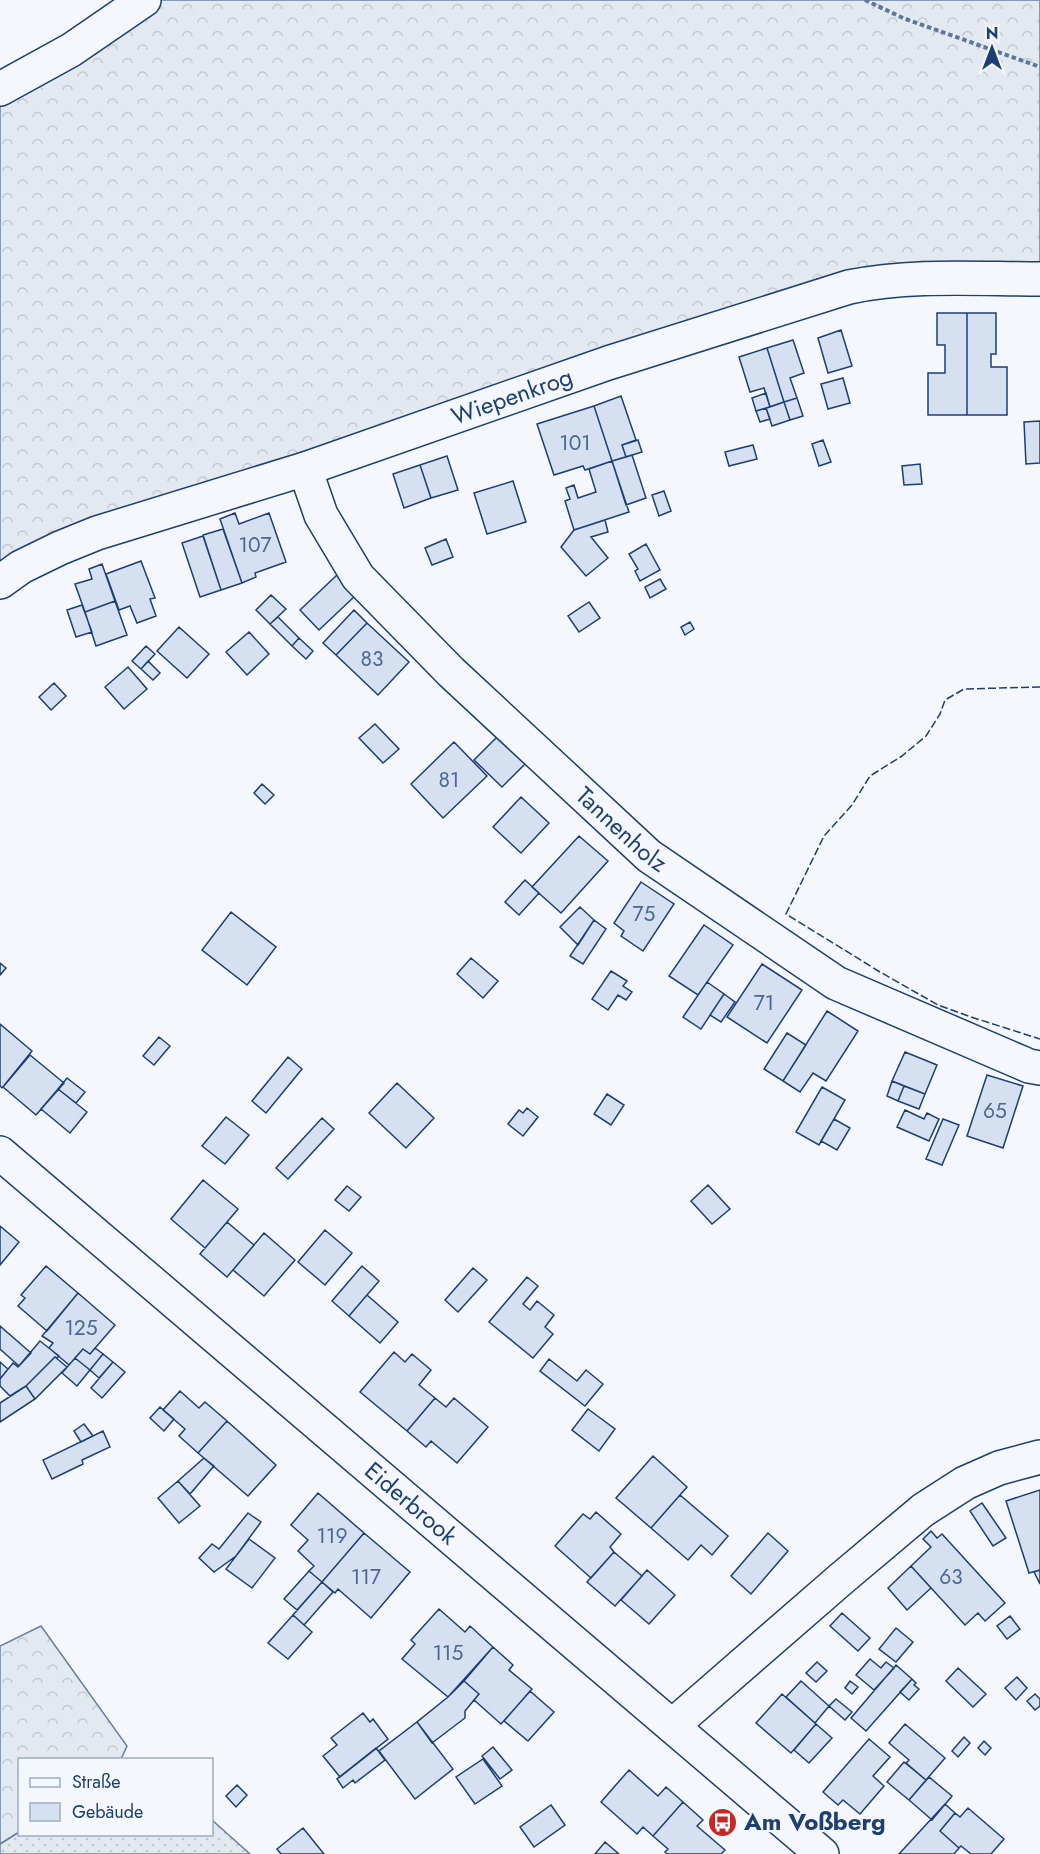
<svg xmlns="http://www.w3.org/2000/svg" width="1040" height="1854" font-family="Jost,sans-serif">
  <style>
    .grass { fill: url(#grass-dots); stroke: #687fa3; stroke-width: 1.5 }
    .forest { fill: url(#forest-crowns); stroke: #687fa3; stroke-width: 1.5 }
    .building { fill: #d5e0f0; stroke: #1d3f73; stroke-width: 1.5 }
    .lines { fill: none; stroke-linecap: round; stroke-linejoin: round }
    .minor-casing { stroke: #1d3f73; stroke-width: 36 }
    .path { stroke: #5e769c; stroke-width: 4; stroke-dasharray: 4.5 3; stroke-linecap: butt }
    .minor { stroke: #f4f7fb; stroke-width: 33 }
    .fence { stroke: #1d3f73; stroke-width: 1.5; stroke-dasharray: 8 3; stroke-linecap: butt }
    .labels { text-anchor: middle; stroke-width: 4.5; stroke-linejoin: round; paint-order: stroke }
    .number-label { font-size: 21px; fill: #4b6792 }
    .street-label { font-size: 24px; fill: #1d3f73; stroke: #f4f7fb }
    .poi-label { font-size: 24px; font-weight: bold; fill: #1d3f73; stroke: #f4f7fb; text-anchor: start }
  </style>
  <defs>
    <pattern id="grass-dots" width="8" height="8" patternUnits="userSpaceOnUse" patternTransform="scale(1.5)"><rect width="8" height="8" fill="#e3e9f0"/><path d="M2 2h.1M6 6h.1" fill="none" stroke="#c2c9d1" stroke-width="1.8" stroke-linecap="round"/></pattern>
    <pattern id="forest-crowns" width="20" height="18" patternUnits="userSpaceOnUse" patternTransform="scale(1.5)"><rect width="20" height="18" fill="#e3e9f0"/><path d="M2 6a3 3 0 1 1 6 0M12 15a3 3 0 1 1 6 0" fill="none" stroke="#c2c9d1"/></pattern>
  </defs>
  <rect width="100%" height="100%" fill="#f4f7fb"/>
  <!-- grass -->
  <path class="grass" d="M212,1820L250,1854H0V1844L19,1832L20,1834H212Z"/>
  <!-- forest -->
  <path class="forest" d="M134,0H1040V279L874,282L0,582V77Z
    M41,1626L127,1746L121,1759L20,1760L19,1832L0,1844V1646Z"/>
  <!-- building -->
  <path class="building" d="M937,313H967V415H928V373H945V345H937Z
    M967,313H996V354H991V367H1007V415H967Z
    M841,330L852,366L828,373L818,338Z
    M793,340L804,373L790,378L797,398L784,402L767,348Z
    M767,348L784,402L770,407L764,388L750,392L739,357Z
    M843,378L850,403L828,409L821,384Z
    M766,393L770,407L756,411L752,398Z
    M621,396L636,440L622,445L626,457L612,461L594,406Z
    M797,398L803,416L790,420L784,402Z
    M784,402L790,420L772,426L766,408Z
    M594,406L612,461L585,470L583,466L554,475L537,424Z
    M766,408L770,419L760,422L756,411Z
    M1040,421V463L1026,464L1024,422Z
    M638,440L642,452L626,457L622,445Z
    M823,440L831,462L819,466L812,444Z
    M753,445L757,459L729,466L725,452Z
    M632,455L646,498L626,505L612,461Z
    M447,456L458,490L431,498L420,465Z
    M612,461L629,512L574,530L565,501L570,499L566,488L574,485L578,498L596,492L589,469Z
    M920,464L922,484L904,485L902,466Z
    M420,465L431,498L404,508L393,474Z
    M513,481L526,522L487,534L474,493Z
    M664,491L671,511L659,516L652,495Z
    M235,513L239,524L269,513L286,562L255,573L256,577L242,583L220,519Z
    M605,520L608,532L591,537L608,558L586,576L561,547L574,530Z
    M223,529L242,583L221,590L203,535Z
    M203,536L221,590L200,597L182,543Z
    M446,539L453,557L432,565L425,548Z
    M646,544L660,570L640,581L635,571L638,569L629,554Z
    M141,561L155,598L150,599L156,616L137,623L130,606L119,610L106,574Z
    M102,564L115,601L85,612L75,584L92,579L89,569Z
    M337,575L356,595L319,630L300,610Z
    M660,579L666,589L650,598L645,587Z
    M271,595L286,609L270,624L256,610Z
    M115,601L127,635L96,646L85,612Z
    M589,602L600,618L579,632L568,616Z
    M82,605L92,632L76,637L67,610Z
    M354,610L367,623L336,655L323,643Z
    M278,617L299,638L292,646L270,624Z
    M690,622L694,629L685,635L681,627Z
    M367,623L409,662L378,695L336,655Z
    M179,627L209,654L187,678L157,651Z
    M249,632L269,654L247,675L226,652Z
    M299,638L313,651L306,659L292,646Z
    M146,646L155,654L141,669L132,661Z
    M148,661L160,673L153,680L141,669Z
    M128,667L147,689L124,709L105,687Z
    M54,683L66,696L51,710L39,697Z
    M375,724L399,749L383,763L359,738Z
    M497,737L525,764L502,787L474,760Z
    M454,742L487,776L443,818L411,784Z
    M262,784L274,795L265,804L254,793Z
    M521,797L549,823L521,853L493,827Z
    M579,836L608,861L561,913L532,887Z
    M525,880L539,893L519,915L505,902Z
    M641,882L674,904L643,951L621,936L624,931L614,923Z
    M580,907L594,920L578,945L560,927Z
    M231,912L276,947L247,985L202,950Z
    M594,920L606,929L583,964L570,956Z
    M704,925L733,945L698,995L669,976Z
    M471,958L498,981L483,998L457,974Z
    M0,963L6,968L0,975Z
    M762,964L802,990L767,1043L727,1017Z
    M611,971L627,981L623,986L632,992L626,1000L618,995L608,1010L592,999Z
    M707,982L724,994L701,1029L683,1017Z
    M724,994L735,1002L721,1022L710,1015Z
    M827,1011L858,1031L826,1081L813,1073L800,1092L783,1081Z
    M0,1024L32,1051L2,1088L0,1086Z
    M787,1033L806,1045L783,1081L764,1069Z
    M159,1037L170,1046L154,1065L143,1056Z
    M905,1052L937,1065L925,1094L892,1081Z
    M30,1055L64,1083L36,1115L3,1087Z
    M288,1057L302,1069L266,1113L252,1101Z
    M987,1075L1023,1086L1003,1148L967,1136Z
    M67,1078L85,1092L76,1103L58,1089Z
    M892,1081L904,1086L898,1101L887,1096Z
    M397,1083L434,1118L406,1148L369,1113Z
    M904,1086L925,1094L919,1109L898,1101Z
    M822,1087L845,1100L819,1145L796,1132Z
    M58,1089L87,1112L70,1133L41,1109Z
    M607,1094L624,1105L611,1125L594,1114Z
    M527,1108L538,1117L523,1136L508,1124L519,1110L523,1113Z
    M905,1110L924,1119L927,1113L939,1119L929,1141L897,1127Z
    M226,1117L249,1135L225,1164L202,1146Z
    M322,1118L334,1129L288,1179L276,1168Z
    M834,1119L850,1128L837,1150L821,1141Z
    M943,1119L959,1125L942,1165L926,1159Z
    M203,1180L238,1209L205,1248L171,1219Z
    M708,1185L730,1209L712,1224L691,1201Z
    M347,1186L361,1197L349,1211L335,1200Z
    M227,1222L254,1245L227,1277L200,1254Z
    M0,1226L19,1242L0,1265Z
    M325,1230L352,1253L325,1285L298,1262Z
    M264,1233L295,1260L264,1296L233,1270Z
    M46,1266L78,1293L47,1331L18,1306L25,1298L21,1295Z
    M362,1266L379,1281L349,1316L332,1301Z
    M473,1268L487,1280L458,1312L445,1300Z
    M527,1277L538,1286L523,1304L530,1310L537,1301L554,1315L545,1327L553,1334L533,1358L489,1322Z
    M78,1293L115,1325L90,1354L83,1349L69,1365L49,1348L53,1343L42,1336Z
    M367,1295L398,1322L380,1343L349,1316Z
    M0,1326L31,1353L19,1366L0,1349Z
    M40,1341L59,1356L57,1358L55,1357L26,1386L10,1396L0,1386V1379L13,1363L18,1367Z
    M95,1348L103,1354L90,1370L75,1358L83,1349L90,1354Z
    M394,1352L405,1362L412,1354L431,1370L419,1385L435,1398L407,1431L360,1392Z
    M103,1354L113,1362L99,1378L90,1370Z
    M55,1357L67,1367L35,1399L26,1386Z
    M75,1358L90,1370L77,1386L62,1373Z
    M549,1359L577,1381L586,1370L603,1384L585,1406L540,1371Z
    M0,1362L8,1369L0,1379Z
    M113,1362L125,1372L102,1398L91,1388Z
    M26,1386L35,1399L0,1422V1403Z
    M180,1391L199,1408L205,1402L227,1421L198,1453L179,1436L185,1429L163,1410Z
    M435,1398L446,1407L454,1398L488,1427L457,1463L431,1441L426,1447L407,1431Z
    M160,1407L174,1419L164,1431L150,1418Z
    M588,1409L615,1429L599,1451L572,1430Z
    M227,1421L276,1465L248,1496L198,1453Z
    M84,1424L93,1436L81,1442L74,1431Z
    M103,1431L110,1447L82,1460L83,1464L52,1479L43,1460Z
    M653,1456L687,1487L651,1528L616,1498Z
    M204,1458L214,1466L190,1494L178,1481Z
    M178,1481L200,1506L179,1523L158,1498Z
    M1040,1490V1570L1029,1573L1006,1501Z
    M318,1493L364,1533L322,1582L309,1571L314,1566L298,1551L308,1540L291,1525Z
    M680,1495L728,1536L712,1555L701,1545L688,1560L651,1528Z
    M982,1503L1006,1538L993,1546L970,1511Z
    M596,1512L621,1534L610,1547L614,1552L591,1578L555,1546L583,1514L590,1519Z
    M248,1513L261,1522L236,1556L214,1572L199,1558L212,1544L219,1549Z
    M931,1531L937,1538L942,1534L1005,1603L985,1621L978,1613L965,1625L911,1566L931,1547L923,1539Z
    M364,1533L410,1572L371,1618L338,1589L335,1593L322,1582Z
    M768,1533L788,1551L751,1594L731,1576Z
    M249,1539L275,1558L252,1588L226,1569Z
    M614,1552L642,1576L615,1606L587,1582Z
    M911,1566L931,1588L907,1610L888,1588Z
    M647,1570L675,1595L649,1624L621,1600Z
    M1040,1570V1584L1034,1572Z
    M309,1571L322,1582L297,1610L284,1599Z
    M322,1582L333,1592L304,1625L293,1615Z
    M439,1609L465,1632L470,1626L493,1647L448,1697L402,1659L415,1644L411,1640Z
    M842,1613L870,1638L858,1651L830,1626Z
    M293,1615L312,1632L288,1659L268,1643Z
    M1010,1616L1020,1629L1007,1639L997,1626Z
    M896,1628L913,1642L896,1662L879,1649Z
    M493,1647L513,1665L509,1670L532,1689L501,1724L474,1700L479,1694L464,1681Z
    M870,1659L881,1668L886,1662L894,1668L874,1690L856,1675Z
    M817,1662L827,1671L816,1682L806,1673Z
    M896,1665L912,1679L866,1731L851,1718Z
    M958,1668L986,1694L973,1707L946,1681Z
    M1017,1677L1027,1688L1016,1700L1005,1688Z
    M912,1679L916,1683L914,1685L919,1689L909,1700L900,1692Z
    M464,1681L479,1694L465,1711V1718L432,1743L417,1722L448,1697Z
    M801,1681L829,1706L815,1723L786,1697Z
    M850,1681L858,1687L852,1694L845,1688Z
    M530,1691L554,1712L528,1741L504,1721Z
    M782,1694L816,1724L791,1753L756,1723Z
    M1035,1694L1040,1699V1706L1035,1710L1027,1701Z
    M836,1699L852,1712L845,1720L829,1706Z
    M363,1713L370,1722L373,1719L388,1739L340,1777L323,1756L337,1745L331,1738Z
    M417,1722L453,1769L415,1799L379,1751Z
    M816,1724L832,1738L809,1763L794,1750Z
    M905,1724L945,1758L926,1780L906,1763L909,1760L889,1743Z
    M964,1737L970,1743L958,1757L952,1751Z
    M869,1739L890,1757L873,1776L884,1786L860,1814L843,1800L838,1805L823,1792Z
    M984,1741L991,1748L985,1755L978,1748Z
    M493,1747L512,1770L500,1779L482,1756Z
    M376,1748L385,1760L355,1783L353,1780L343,1788L337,1779Z
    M483,1759L502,1786L475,1804L456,1777Z
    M904,1762L926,1780L909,1800L887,1782Z
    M629,1770L658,1796L666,1787L683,1802L653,1836L643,1827L637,1834L601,1802Z
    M929,1777L952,1796L932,1820L909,1800Z
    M237,1785L247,1795L236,1807L226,1796Z
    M683,1802L703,1820L697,1826L725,1850L721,1854H667L665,1852L668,1849L653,1836Z
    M945,1804L955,1813L940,1831L959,1848L954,1854H899Z
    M551,1805L565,1825L534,1847L520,1827Z
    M968,1808L1004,1839L991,1854H971L961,1846L959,1848L940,1831L955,1813L960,1817Z
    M303,1828L324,1854H281L277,1849Z
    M605,1842L619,1854H595Z"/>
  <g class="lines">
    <defs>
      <g id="minor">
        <path d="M0,89L71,50L144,0"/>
        <path id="s1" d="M305,469L321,515L358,577L451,672L649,856L836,983L1029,1066L1040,1068"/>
        <path id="s2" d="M0,582L21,567L60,548L97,533L305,469L608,363L849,287C912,274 977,279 1040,279"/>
        <path id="s3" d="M0,1153L822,1854"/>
        <path d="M672,1726L841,1579L923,1510L965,1483L999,1468L1040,1457"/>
      </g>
    </defs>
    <!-- minor casing -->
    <use href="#minor" class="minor-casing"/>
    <!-- path -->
    <path class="path" d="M865,0L903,18L1040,67"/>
    <!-- minor -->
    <use href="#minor" class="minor"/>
    <!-- fence -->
    <path class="fence" d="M1040,687L964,689L945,700L940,714L926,736L902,756L870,776L852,805L824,836L786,914L880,972L938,1005L971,1017L1040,1039"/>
  </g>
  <!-- icons -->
  <defs>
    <symbol id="bus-disc" viewBox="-11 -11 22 22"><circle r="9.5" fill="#c62828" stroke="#f4f7fb"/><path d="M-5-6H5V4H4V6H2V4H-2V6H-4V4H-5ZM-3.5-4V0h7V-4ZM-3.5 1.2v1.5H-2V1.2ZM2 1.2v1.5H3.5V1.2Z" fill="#fff"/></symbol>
  </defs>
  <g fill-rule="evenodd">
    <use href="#bus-disc" x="706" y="1806" width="33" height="33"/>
  </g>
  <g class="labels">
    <!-- number labels -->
    <g class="number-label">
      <text x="575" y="450">101</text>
      <text x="255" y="552">107</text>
      <text x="372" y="666">83</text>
      <text x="449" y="787">81</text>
      <text x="644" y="921">75</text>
      <text x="764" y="1010">71</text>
      <text x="995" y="1118">65</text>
      <text x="81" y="1335">125</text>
      <text x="332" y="1543">119</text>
      <text x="366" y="1584">117</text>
      <text x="951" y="1584">63</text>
      <text x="448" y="1660">115</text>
    </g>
    <!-- street labels -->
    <g class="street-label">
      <text dy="8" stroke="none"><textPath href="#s2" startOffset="546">Wiepenkrog</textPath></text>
      <text dy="8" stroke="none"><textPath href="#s1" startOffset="486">Tannenholz</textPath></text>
      <text dy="8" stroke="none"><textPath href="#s3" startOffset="540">Eiderbrook</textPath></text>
    </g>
    <!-- poi labels -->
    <g class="poi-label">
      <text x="744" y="1830">Am Voßberg</text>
    </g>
  </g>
  <!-- legend -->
  <rect x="18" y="1758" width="195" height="78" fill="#f4f7fb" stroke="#9eadc5" stroke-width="1.5"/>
  <rect x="30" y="1778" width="30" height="9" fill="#f4f7fb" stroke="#9eadc5" stroke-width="1.5"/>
  <text x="72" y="1788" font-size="18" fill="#1d3f73">Straße</text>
  <rect x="30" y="1803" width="30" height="18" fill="#d5e0f0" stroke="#9eadc5" stroke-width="1.5"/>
  <text x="72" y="1818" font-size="18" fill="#1d3f73">Gebäude</text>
  <!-- north arrow -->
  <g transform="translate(992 48)" stroke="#f4f7fb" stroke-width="4.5" paint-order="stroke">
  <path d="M0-4.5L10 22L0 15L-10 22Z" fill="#1d3f73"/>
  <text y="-9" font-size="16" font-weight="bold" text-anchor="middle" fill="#1d3f73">N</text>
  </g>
</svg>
